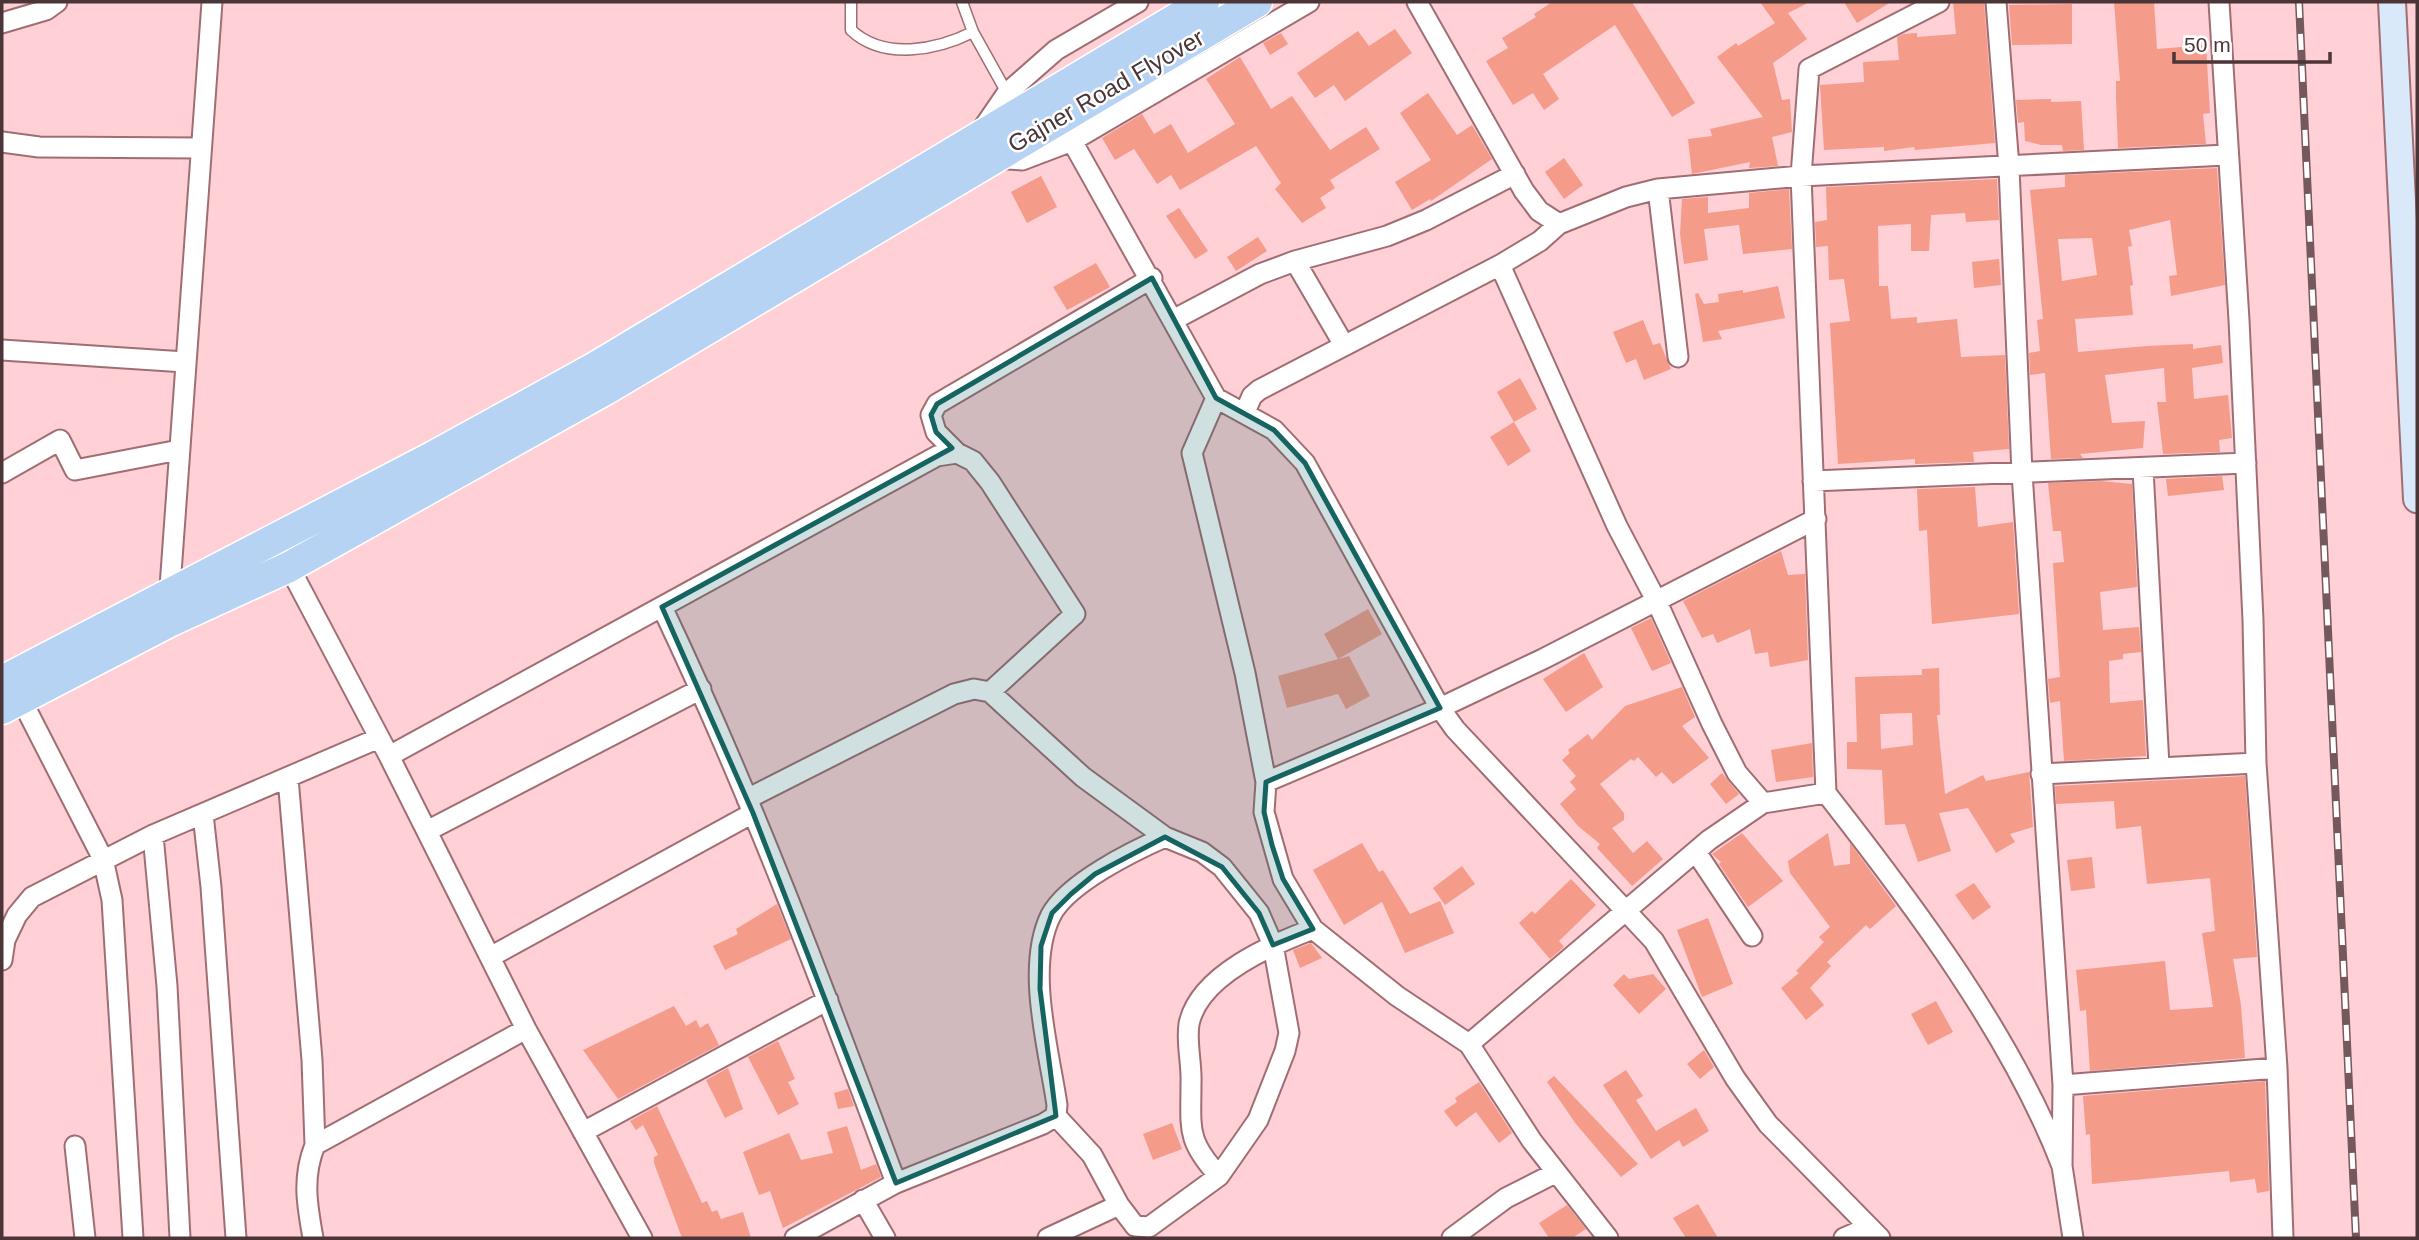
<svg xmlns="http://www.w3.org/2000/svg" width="2419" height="1240" font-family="Helvetica,sans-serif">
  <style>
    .building { fill: #f49b8a; fill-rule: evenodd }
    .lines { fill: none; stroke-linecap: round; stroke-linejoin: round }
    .lane-casing { stroke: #a06d73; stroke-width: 13 }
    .street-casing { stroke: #a06d73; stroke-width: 23 }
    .secondary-casing { stroke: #a06d73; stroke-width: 30 }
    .primary-casing { stroke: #fff; stroke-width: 33 }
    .lane { stroke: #fff; stroke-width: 10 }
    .street { stroke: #fff; stroke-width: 19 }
    .secondary { stroke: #dae9f9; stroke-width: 26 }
    .primary { stroke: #b6d3f4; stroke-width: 30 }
    .rail-casing { stroke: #74585b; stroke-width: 8 }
    .rail { stroke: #fff; stroke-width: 5; stroke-dasharray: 16; stroke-linecap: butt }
    .marked { fill: #156462; fill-opacity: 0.2; stroke: #156462; stroke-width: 5; stroke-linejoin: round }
    .labels { text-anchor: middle; stroke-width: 5; stroke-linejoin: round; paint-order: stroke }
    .street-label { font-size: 24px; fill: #4b3537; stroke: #fff }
  </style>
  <rect width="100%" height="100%" fill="#ffd0d5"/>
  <!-- building -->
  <path class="building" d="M1552,2H1632L1695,103L1672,117L1615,25L1543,74L1559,99L1544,110L1533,93L1513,105L1486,61L1508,48L1502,38L1536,17L1534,14Z
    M1760,2H1810L1788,13L1807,39L1773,63L1782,100L1790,99L1792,132L1772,137L1778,166L1749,168L1750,162L1692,174L1688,139L1712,136L1710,129L1763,117L1717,57L1736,43L1738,46L1775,23Z
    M1844,2H1891L1857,23Z
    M1953,2H1984L1995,143L1915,150L1914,147L1884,151V147L1824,150L1820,85L1864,82L1863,62L1899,60L1897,37L1904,34L1917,33V37L1956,34Z
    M2114,2H2154L2157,49L2206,45L2210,113L2203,114L2206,144L2118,148L2116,98V81H2120Z
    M2072,4V44L2012,45L2009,5Z
    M1395,29L1412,53L1345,101L1334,85L1315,98L1297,73L1358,31L1369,46Z
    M1281,33L1288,44L1270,55L1263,43Z
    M1240,57L1271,109L1292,96L1330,150L1366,127L1380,149L1330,180L1335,188L1320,198L1326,208L1302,223L1275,189L1281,183L1256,146L1180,190L1171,175L1157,184L1134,149L1115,160L1102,138L1142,114L1154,134L1171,124L1188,153L1235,124L1206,79Z
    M1428,93L1457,135L1472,125L1492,159L1431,201L1430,199L1412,210L1395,182L1431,160L1400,113Z
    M2051,99V102L2081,101L2084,150L2063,151L2062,145H2041L2025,141L2024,122L2018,123L2016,100Z
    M1564,158L1583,185L1564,199L1545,172Z
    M2217,168L2225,285L2171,296L2169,276L2177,275L2170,220L2129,230L2132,246L2128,247L2133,285L2130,286L2133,315L2075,319L2078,352L2147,346L2193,344V349L2221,345L2223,363L2192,368L2194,399L2228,395L2232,438L2219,440L2220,452L2163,454L2157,402H2166L2164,368L2105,375L2112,423L2145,421L2143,448L2080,454L2083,458L2051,459L2045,373L2030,375L2029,353L2040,351L2037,320L2043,319L2030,190L2065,187V175ZM2092,238L2097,275L2062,281L2058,239Z
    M1041,176L1057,207L1027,223L1011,192Z
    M1997,179L1999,220L1966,222L1965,213L1931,215L1929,251H1911V224L1878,226L1879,286H1888L1891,319L1917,317V323L1957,319L1961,357L2005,355L2009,449L1973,452L1974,462L1915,464V459L1838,464L1830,323L1850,321L1844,279L1829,280L1828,246L1816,247L1815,222L1827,220L1826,187Z
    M1789,189L1792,249L1743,254L1739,225L1704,229L1708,260L1684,264L1680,234L1682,199L1708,197V213L1749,208V193Z
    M1179,208L1208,251L1195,259L1166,216Z
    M1258,237L1267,251L1236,271L1227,257Z
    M1999,259L2001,285L1974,288L1972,262Z
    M1096,263L1110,287L1067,310L1053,287Z
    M1778,286L1785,318L1718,331L1722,339L1703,342L1695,294L1698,293L1704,304L1719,302L1718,294L1743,290V293Z
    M1643,320L1653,345L1660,343L1671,369L1644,380L1636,359L1626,363L1613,332Z
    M1520,378L1537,409L1514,422L1497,392Z
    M1514,422L1531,451L1508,466L1490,437Z
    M2222,476L2224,490L2168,496L2166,479Z
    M2101,481L2132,484L2137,587L2100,592L2103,630L2139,627L2141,652L2123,654V659L2109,661L2110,703L2143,700L2146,756L2064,761L2060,701L2050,703L2048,679L2060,677L2053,563L2064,562L2061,531H2053L2048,483Z
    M1975,487L1978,527L2013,522L2019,614L1932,624L1927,530L1919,531L1917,489Z
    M1781,551L1788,575L1805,574L1808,660L1770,667L1768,652L1755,654L1750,629L1717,643L1713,634L1702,638L1683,601Z
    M1368,609L1382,634L1338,659L1324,634Z
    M1651,618L1671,663L1652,671L1631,628Z
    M1584,653L1603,687L1566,712L1543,679Z
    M1349,656L1370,696L1346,709L1338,694L1287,708L1278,676Z
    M1939,668L1940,715H1937L1945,794L1983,775L1986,781L2029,772L2033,827L2010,834L2015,842L1996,853L1968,808L1939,813L1951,851L1918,862L1905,824L1885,825L1882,770L1847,769V742H1857L1855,677L1922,675V669ZM1912,713L1913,745L1881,749L1880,714Z
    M1682,687L1695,717L1682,726L1709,758L1673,784L1662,772L1656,777L1638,757L1634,761L1631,759L1600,784L1624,813V820L1612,828L1633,853L1647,841L1663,859L1632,886L1597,848L1600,844L1578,826L1560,804L1576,789L1570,782L1576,776L1562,760L1570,753L1568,750L1588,734L1592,740L1625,706Z
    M1812,743L1813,777L1776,782L1771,750Z
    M1722,773L1739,794L1726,804L1710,784Z
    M2245,776L2257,957L2233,959L2241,1005L2245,1058L2090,1071L2086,1010L2080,1011L2076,970L2165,961L2170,1010L2213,1007L2202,933L2215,931L2210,878L2147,884L2141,826L2116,829L2114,801L2056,804L2055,786Z
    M1742,833L1783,881L1748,907L1719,864L1721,862L1712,854Z
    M1828,833L1834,866L1850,864V843L1896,906L1870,929L1866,925L1827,962L1831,966L1810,988L1824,1005L1806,1020L1781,988L1799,973L1796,971L1824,942L1819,937L1830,927L1790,873L1788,861Z
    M1362,843L1379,872L1383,870L1410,914L1440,901L1454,933L1405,953L1382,902L1344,925L1313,870Z
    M2092,857L2095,888L2071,891L2067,860Z
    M1462,866L1475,884L1445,905L1433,888Z
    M1571,879L1596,905L1559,941L1564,947L1550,959L1519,923L1532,911L1535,914Z
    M1974,883L1991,907L1973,920L1955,895Z
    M777,904L791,939L725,970L713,946L738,934L736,929Z
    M1708,918L1733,984L1702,997L1677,930Z
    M1311,943L1322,958L1300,968L1293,950Z
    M1624,974L1629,979L1653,974L1666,989L1639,1014L1613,985Z
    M1936,1001L1953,1032L1928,1045L1911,1014Z
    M674,1006L686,1026L696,1020L700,1028L708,1023L719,1045L618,1099L583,1050Z
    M778,1041L795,1079L788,1082L799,1104L778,1115L748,1057Z
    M1704,1050L1714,1067L1700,1079L1687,1064Z
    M728,1068L743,1109L725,1118L706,1080Z
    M1626,1070L1643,1096L1636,1100L1656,1131L1696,1108L1709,1131L1683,1147L1679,1140L1651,1159L1603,1085Z
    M1554,1076L1638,1164L1621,1177L1576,1124L1547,1082Z
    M2265,1081L2269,1191L2257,1193L2255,1179L2230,1182L2229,1171L2092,1184L2090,1134L2086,1135L2083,1096Z
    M1479,1082L1512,1133L1499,1143L1476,1112L1456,1127L1444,1111L1457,1102L1455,1098Z
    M848,1089L854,1106L838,1109L834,1093Z
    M657,1106L702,1203L707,1201L712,1212L717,1210L721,1219L743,1212L751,1238H682L654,1163V1157L658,1155L643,1125L636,1130L630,1121Z
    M1172,1123L1182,1149L1153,1160L1143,1134Z
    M847,1126L861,1170L876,1164L881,1177L783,1228L770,1191L759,1195L743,1152L789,1133L801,1160L833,1153L827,1132Z
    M1698,1204L1718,1238H1686L1673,1218Z
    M1567,1205L1586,1229L1572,1238H1549L1539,1223Z"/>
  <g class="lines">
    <defs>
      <path id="lane" d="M851,2V30C884,61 937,50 973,32
        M962,2L973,32L1007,93"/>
      <path id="street" d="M1417,2L1524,191L1539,211L1559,224L1626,197L1658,189L1801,176L2227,155
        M1939,2L1809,69L1801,176L1826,793C1913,904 2011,1034 2062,1166
        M1996,2L2009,167L2022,473L2063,1085L2062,1166L2073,1238
        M2219,2L2239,320L2253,620L2256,763L2277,1068L2283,1238
        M2,23L46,10L57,2
        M981,131L1007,93L1056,50L1138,2
        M1072,141L1216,398L1192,453L1245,673L1266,782L1264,812L1283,879L1313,929L1397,996L1469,1044L1532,1141L1608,1238
        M2,142L39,147L201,148
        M995,158L1022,160L1072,141L1309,2
        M1658,189L1678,357
        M1295,261L1344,345
        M1500,265L1617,526L1657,602L1712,724L1737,773L1763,803
        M1173,320L1260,274L1295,261L1387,236L1426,220L1515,174
        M2,350L185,362
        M1216,398L1274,430L1305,463L1440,708L1455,729L1654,941L1735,1078L1768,1124L1880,1238
        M1245,412L1252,396L1259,390L1500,265L1540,241L1559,224
        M957,453L936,432L931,415L937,404L1152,278
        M2143,469L2159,766
        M2,473L60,440L75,470L179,450
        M1813,481L2246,463
        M285,559L389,756L526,1029L642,1238
        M169,601L212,2
        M662,607C751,794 824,989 896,1183
        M21,699L103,859L112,900L133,1238
        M389,756L937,456L957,453L973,461L990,482L1075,614L990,692
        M2041,774L2256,763
        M288,778L312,1060L315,1145
        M1266,782L1440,708L1543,659L1816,519
        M747,799L954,694L974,689L990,692L1083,777L1165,837L1202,852L1222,867L1259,913L1273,945L1289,1033L1285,1051L1258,1120L1219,1176L1149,1227L1135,1226L1119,1205L1092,1155L1056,1116
        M203,814L211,887L236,1238
        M427,831L701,689
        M153,835L167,986L180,1238
        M1696,852L1752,936
        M490,957L753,813
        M2,960L5,940L17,915L32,897L153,835L379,738
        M1469,1044L1709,840L1763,803L1826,793
        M2063,1085L2277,1068
        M583,1132L828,1000
        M75,1146L85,1238
        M1219,1176C1186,1140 1191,1129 1191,1083C1192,1064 1186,1043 1189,1024C1199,975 1273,944 1313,929
        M863,1200L885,1238
        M313,1238C307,1205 302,1177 315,1145L526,1029
        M795,1238L896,1183L1043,1124L1056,1116L1057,1105C1049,1050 1025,967 1051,915C1068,883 1133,851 1165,837
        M1048,1238L1119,1205
        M1452,1238L1506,1198L1555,1173
        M1844,1238L1869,1227"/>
      <path id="secondary" d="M2392,2L2417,499"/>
      <path id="primary" d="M2,681L434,456L592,369L1204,2
        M2,709L171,621L289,567L605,390L1257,2"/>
    </defs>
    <!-- lane casing -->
    <use href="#lane" class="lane-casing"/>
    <!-- street casing -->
    <use href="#street" class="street-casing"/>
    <!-- secondary casing -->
    <use href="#secondary" class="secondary-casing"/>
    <!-- primary casing -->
    <use href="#primary" class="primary-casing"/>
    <!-- lane -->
    <use href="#lane" class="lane"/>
    <!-- street -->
    <use href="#street" class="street"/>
    <!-- secondary -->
    <use href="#secondary" class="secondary"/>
    <!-- primary -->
    <use href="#primary" class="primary"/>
    <defs>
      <path id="rail" d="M2299,2L2356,1238"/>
    </defs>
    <!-- rail casing -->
    <use href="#rail" class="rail-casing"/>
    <!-- rail -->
    <use href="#rail" class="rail"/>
  </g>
  <!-- marked area -->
  <path class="marked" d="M1152,278L1216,398L1274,430L1305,463L1440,708L1266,782L1264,812L1272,845L1283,879L1313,929L1273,945L1259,913L1222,867L1165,837L1095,874L1071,894L1052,913L1041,946L1040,989L1056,1116L896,1183L753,813L662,607L952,448L936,432L931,415L937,404Z"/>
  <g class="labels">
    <!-- street labels -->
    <g class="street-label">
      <text transform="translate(1106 91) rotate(-30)" y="8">Gajner Road Flyover</text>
    </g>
  </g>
  <!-- border -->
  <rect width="2419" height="1240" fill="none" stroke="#4b3537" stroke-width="7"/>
  <!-- scale -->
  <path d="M2174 52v10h156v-10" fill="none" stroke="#4b3537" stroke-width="3.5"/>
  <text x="2184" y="52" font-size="21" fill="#4b3537" stroke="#ffffff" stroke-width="5" paint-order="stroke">50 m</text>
</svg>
